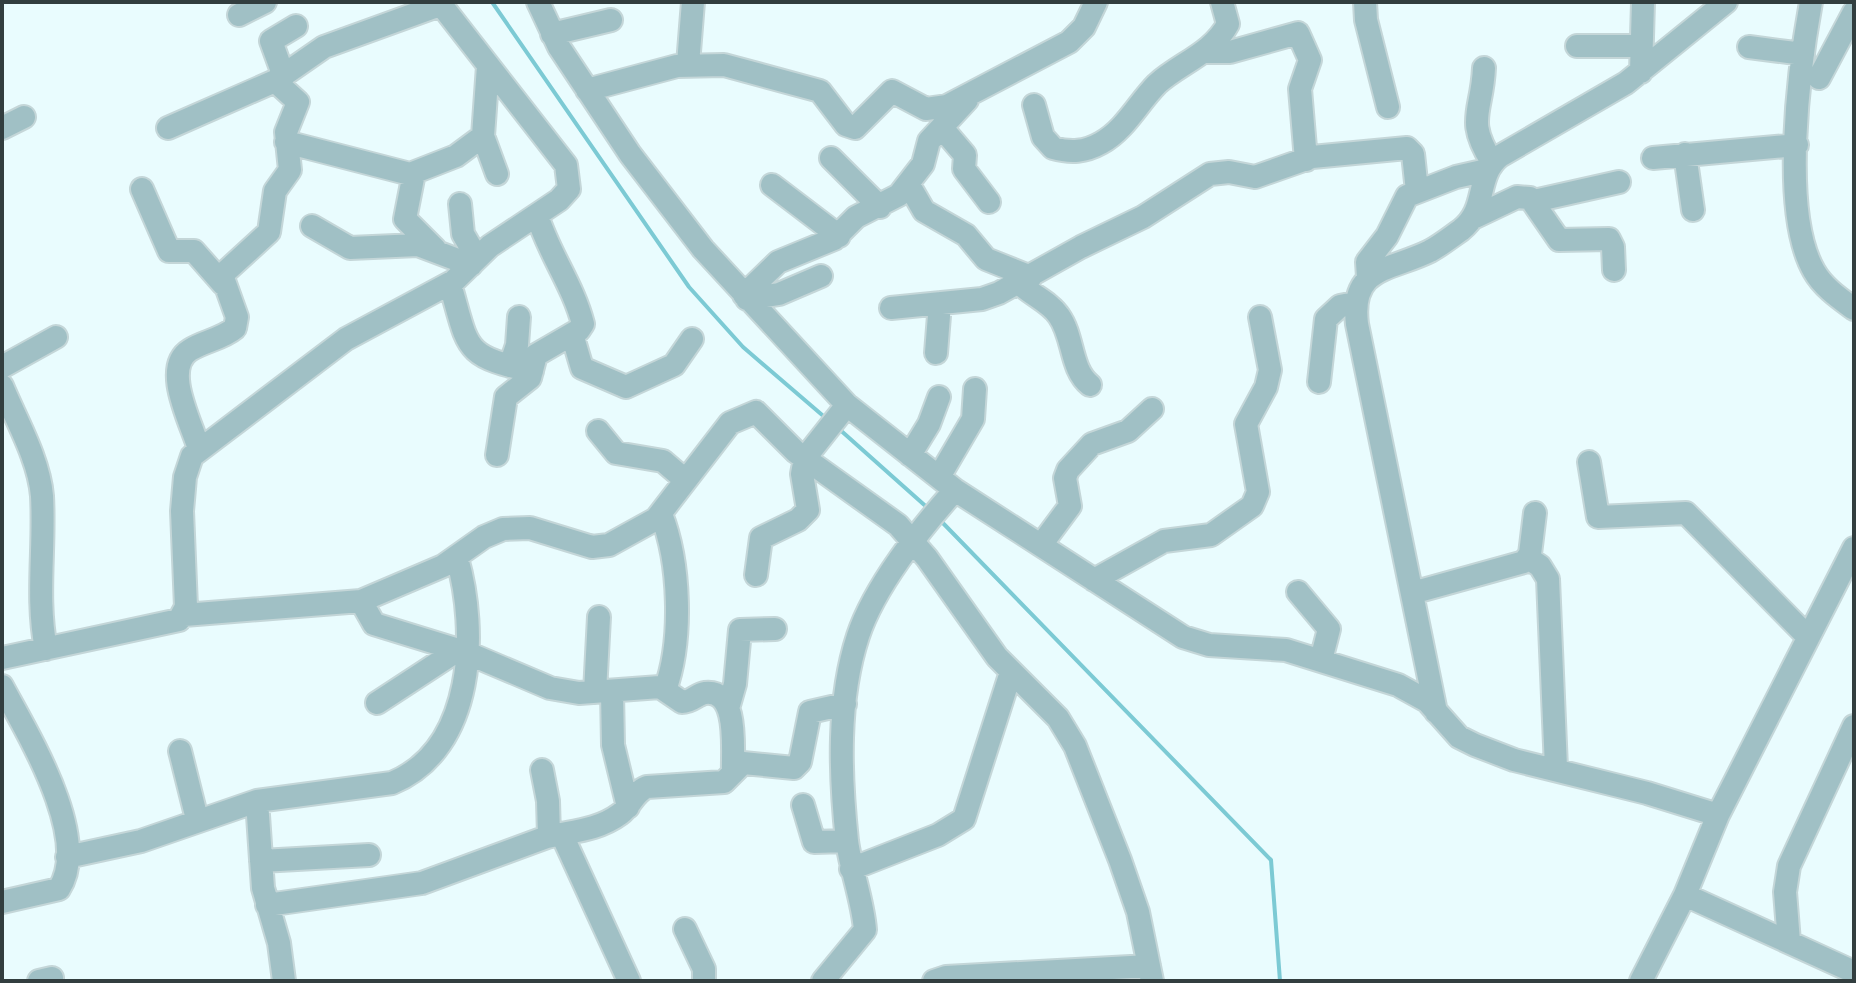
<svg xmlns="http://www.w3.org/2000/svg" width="1856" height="983" font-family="'Public Sans',sans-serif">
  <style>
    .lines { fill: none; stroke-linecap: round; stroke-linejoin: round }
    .stream { stroke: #7ccad4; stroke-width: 4 }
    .minor-casing { stroke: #c4d6d8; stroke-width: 26 }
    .minor { stroke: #a0c0c5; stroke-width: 22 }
  </style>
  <rect width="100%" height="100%" fill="#e9fcfe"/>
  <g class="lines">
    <!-- stream -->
    <path class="stream" d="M492,2L689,287L743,347L828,420
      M838,428L930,510
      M939,519L1271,860L1280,981"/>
    <defs>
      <path id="minor" d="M538,2L559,47L630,154L703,249L847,405L955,490L1183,637L1209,645L1286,650L1398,685L1427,701L1459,737L1475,745L1514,760L1647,793L1718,815
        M1365,2L1366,20L1388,107
        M1811,2C1799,68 1780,212 1814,271C1823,287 1839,298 1854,309
        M239,15L265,2
        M552,34L611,20
        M1577,46H1641
        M1749,47L1803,54
        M1205,52H1230L1298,33L1310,60L1300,89L1306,160
        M688,64L693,2
        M488,66L483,136L497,174
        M1484,68C1482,113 1465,119 1492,162
        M1641,72L1643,2
        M283,74L271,41L296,26
        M1819,78L1854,12
        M587,90L677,66L724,65L820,91L846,125L855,128L892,91L926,109L947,106L1069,42L1084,27L1096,2
        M1034,105L1043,137L1053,148C1071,153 1085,152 1101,143C1125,130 1138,103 1157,84C1180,63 1212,54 1228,24L1222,2
        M2,128L24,117
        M168,128L275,81L324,47L440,5
        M942,128L965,155L964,169L989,202
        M286,142L410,174L456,156L483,136
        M1685,154L1693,210
        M831,158L880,207
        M1653,158L1797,145
        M414,173L405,219L435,249
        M772,185L839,236
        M909,185L924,211L966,235L986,259L1031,277
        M142,189L169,251H194L223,284
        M1534,201L1619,182
        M460,204L463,234L477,258
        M1475,217L1517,197L1530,198L1559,240L1609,239L1613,247L1614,270
        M312,226L350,248L418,245L471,265
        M1368,277L1367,262L1387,236L1407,196L1456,177L1487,170
        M1019,283C1031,295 1050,302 1059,316C1074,337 1070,369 1090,385
        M450,284C469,349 462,356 532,371
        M744,295L778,262L834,239L856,217L899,195L923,164L929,141L967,100
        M747,299L779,294L821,276
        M891,308L982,299L999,293L1081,247L1143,217L1210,174L1229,172L1255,177L1312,157L1407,148L1413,154L1417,191
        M572,334L582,368L626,387L674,365L692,339
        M936,353L940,303
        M510,366L517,345L519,317
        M2,367L56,337
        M1319,382L1326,319L1340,306L1355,303
        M2,386C16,420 39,459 42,496C45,548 36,598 46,649
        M598,431L616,453L663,461L684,479
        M199,449C192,424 161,368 190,350C204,341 222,339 235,328L237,317L222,275L269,232L275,191L290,170L286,132L298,102L275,81
        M497,455L506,397L530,378L536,355L579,330L583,324C573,285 549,254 537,215
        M910,455L929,424L939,397
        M1589,462L1598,517L1686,513L1808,637
        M939,477L973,419L975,389
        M661,514C680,562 683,640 665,690
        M1041,545L1070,506L1065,478L1068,470L1092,444L1128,431L1152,409
        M1528,558L1540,566L1548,579L1556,768
        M756,575L761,538L798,520L808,510L802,474L805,458L847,405
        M1094,580L1164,541L1211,535L1252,506L1258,492L1246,424L1266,387L1270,370L1260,317
        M1298,592L1329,629L1321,660
        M1412,593L1524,562L1530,554L1535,513
        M361,601L374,624L465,652L550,688L579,693L660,687L682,702C692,702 697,694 705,693C740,689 732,751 733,773
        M184,615L361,601L443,566L484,537L503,529L530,528L592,547L609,545L656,519L730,423L756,412L796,452L898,525L927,558L997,657L1058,718L1075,746L1120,860L1138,912L1152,981
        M2,658L179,620L186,607L182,511L185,477L192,456L346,339L454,281L490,246L559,200L569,189L566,165L439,2
        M2,686C27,733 92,838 59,889L2,902
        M595,692L599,617
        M612,692L613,745L628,807
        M377,703L458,650
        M729,705L735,684L740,630L775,629
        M1436,712L1357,324C1350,266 1390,271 1430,251C1441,245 1451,237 1461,230C1489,208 1474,177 1500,156L1626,83L1726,2
        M180,751L197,819
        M542,770L548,801L549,836
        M257,801L263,888L279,943L284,981
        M803,805L814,842L847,841
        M563,837L629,981
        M67,857L141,841L257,801L392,783C475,749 478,631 457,558
        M261,861L369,855
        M851,869L938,835L964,819L1011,672
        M1685,895L1854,972
        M267,905L422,883L547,837C571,831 597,831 620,814C631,806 634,792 647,787L724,782L743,763L794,768L800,762L810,712L845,704
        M685,929L704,969V981
        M1789,942L1785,892L1789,866L1854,726
        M39,981L52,978
        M823,981L865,930C863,901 851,871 847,841C840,775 837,700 858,636C874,587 921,528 955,490
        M934,981L946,977L1149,966
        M1641,981L1685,895L1718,815L1854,548"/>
    </defs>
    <!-- minor casing -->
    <use href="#minor" class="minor-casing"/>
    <!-- minor -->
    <use href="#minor" class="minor"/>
  </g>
  <!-- border -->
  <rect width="1856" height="983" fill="none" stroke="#323e3f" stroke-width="8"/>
</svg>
